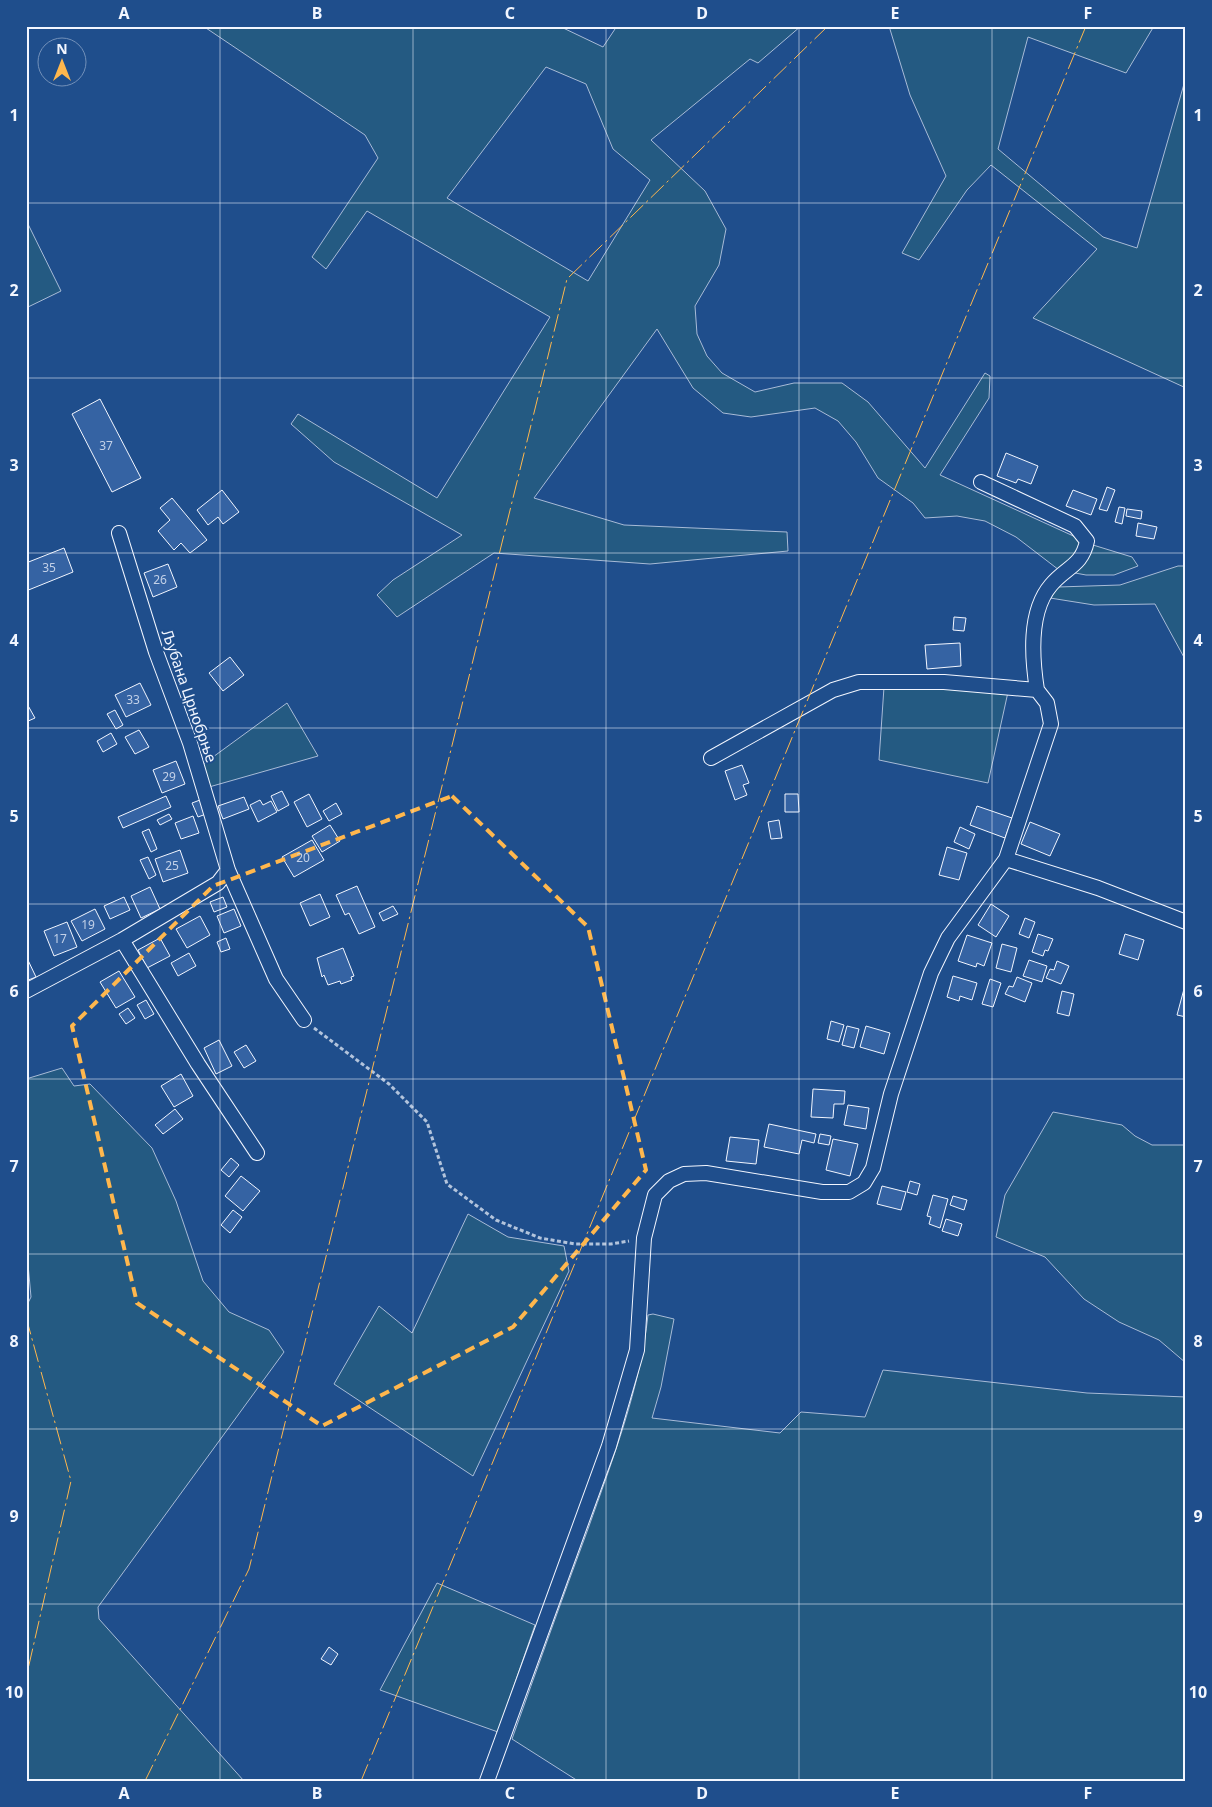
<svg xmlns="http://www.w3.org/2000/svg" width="1212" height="1807" font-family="'Noto Sans',sans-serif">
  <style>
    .green { fill: #245a82; stroke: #a8bbd7; fill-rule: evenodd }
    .building { fill: #3563a3; stroke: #f2f6ff }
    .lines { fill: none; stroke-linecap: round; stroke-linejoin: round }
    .minor-casing { stroke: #f2f6ff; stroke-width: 16 }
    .path { stroke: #b3c4dc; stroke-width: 3; stroke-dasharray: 4 2.5; stroke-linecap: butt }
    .minor { stroke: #1f4e8c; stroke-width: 14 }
    .power { stroke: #ffb74d; stroke-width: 1; stroke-dasharray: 18 4 2.5 4; stroke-linecap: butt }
    .marked { fill: none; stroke: #ffb74d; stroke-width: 4; stroke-dasharray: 10 6; stroke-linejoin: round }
    .grid { fill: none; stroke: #f2f6ff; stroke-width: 1; stroke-opacity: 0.55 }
    .labels { text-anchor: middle; stroke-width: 4; stroke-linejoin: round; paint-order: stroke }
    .number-label { font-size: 12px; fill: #c3d1e8 }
    .street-label { font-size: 15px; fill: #f2f6ff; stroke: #1f4e8c }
    .neatline { fill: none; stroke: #f2f6ff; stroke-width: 2 }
    .grid-label { font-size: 16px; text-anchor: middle; font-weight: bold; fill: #f2f6ff }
  </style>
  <rect width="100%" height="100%" fill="#1f4e8c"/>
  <!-- green -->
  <path class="green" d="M203,26H559L603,47L617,26H801L758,63L750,59L651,140L705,191L726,229L719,265L695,306L697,334L707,356L722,373L755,392L794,383H842L868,402L925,468L985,373L990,376L989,398L940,475L1093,545L1132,557L1138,566L1114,575H1086L1059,570L1016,537L985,521L957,516L925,518L913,503L878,478L856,442L838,421L815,408L751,417L723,413L693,388L657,329L534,498L624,525L787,532L788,551L650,564L494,553L397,617L377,595L393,580L462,535L334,462L291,424L298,414L437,498L550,317L367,211L326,269L312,257L378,158L365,135ZM546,67L586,84L613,149L650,180L588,281L447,198Z
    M889,26H1154L1126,73L1028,37L998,149L1103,237L1137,248L1184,84H1186V388L1033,318L1097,249L991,165L967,190L919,260L902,253L946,176L910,95Z
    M26,220L61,291L26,308Z
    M1178,566H1186V661L1155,604L1094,605L1050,598L1058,587L1120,585Z
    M942,686L1008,692L988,783L879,760L884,687Z
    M287,703L318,756L209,787L202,765Z
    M62,1068L74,1086L90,1084L152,1148L176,1201L203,1281L229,1312L269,1330L284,1352L98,1607L99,1619L244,1781H26V1307L31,1297L26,1242V1079Z
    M1053,1112L1122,1125L1135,1136L1152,1145H1186V1363L1159,1340L1119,1322L1084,1299L1045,1257L996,1237L1005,1195Z
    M468,1214L508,1237L564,1246L569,1271L473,1476L334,1384L379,1306L412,1333Z
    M653,1314L674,1319L661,1387L652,1418L780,1433L801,1412L865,1417L883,1370L1087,1393L1186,1397V1781H578L512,1739C537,1669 562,1599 588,1529C613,1458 640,1389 648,1315Z
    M437,1583L535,1625L498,1732L380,1690Z"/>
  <!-- building -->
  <path class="building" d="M100,399L141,478L112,492L72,414Z
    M1006,453L1038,466L1031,484L1018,479L1016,483L997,476Z
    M1107,487L1115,490L1107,511L1099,509Z
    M222,490L239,512L223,524L218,517L208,525L197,510Z
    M1073,490L1097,499L1091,515L1066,506Z
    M172,498L207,540L190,553L181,543L174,550L158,531L170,520L160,508Z
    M1119,507L1125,508L1122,524L1115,522Z
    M1127,509L1142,511L1141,519L1126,516Z
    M1138,523L1157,527L1154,539L1136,536Z
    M64,548L73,572L26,591V563Z
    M168,564L177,587L153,597L144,573Z
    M954,617L966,618L964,631L953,630Z
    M960,643L961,666L927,669L925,645Z
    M230,657L244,675L223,691L209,673Z
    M140,683L151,705L126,717L115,695Z
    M26,702L35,718L26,722Z
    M115,710L123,725L116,729L107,714Z
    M139,730L149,747L135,754L125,737Z
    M111,733L117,744L103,752L97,741Z
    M176,761L185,784L162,793L153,770Z
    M742,765L749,783L743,785L747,795L735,800L725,771Z
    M282,791L289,805L278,811L271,796Z
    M309,794L322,819L307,827L294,802Z
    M785,794H798L799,812H785Z
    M166,796L171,807L123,828L118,817Z
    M244,797L249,809L223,819L218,806Z
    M200,800L206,814L198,817L192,803Z
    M260,800L263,805L271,801L277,812L258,822L250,805Z
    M336,803L342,814L329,821L323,811Z
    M977,806L1012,818L1005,838L970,825Z
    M169,814L172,819L160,825L157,820Z
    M193,816L199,833L181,839L175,823Z
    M779,820L782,838L771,839L768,822Z
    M1030,822L1060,834L1050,856L1021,844Z
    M330,825L340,841L322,852L312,836Z
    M960,827L975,834L969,849L954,842Z
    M149,829L157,849L151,852L142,832Z
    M312,840L324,860L294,877L282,857Z
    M947,847L967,853L959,880L939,875Z
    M180,850L188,873L163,882L155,859Z
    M148,857L156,875L149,879L140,860Z
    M357,886L375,927L359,934L349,913L345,915L336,895Z
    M150,887L160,909L141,918L131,896Z
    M320,894L330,917L310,926L300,903Z
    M124,897L130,910L110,919L104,906Z
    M223,897L227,907L214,912L210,902Z
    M991,904L1009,916L996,937L978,925Z
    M393,906L398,914L383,921L379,913Z
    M95,909L105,929L82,941L71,921Z
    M234,909L241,926L224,933L217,916Z
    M200,916L210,935L187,948L176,929Z
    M1025,918L1035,922L1029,938L1019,934Z
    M67,922L77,947L54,956L44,931Z
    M1038,934L1053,939L1048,951L1045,950L1043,956L1032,952Z
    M1125,934L1144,940L1138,960L1119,954Z
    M967,935L992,943L984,966L977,963L976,967L958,961Z
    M160,938L170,956L147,968L138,950Z
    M226,938L230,949L221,952L217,942Z
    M1002,944L1017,948L1011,972L996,968Z
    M343,948L354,976L351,977L352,980L341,984L340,981L328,985L324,975L322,977L317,958Z
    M189,953L196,966L178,976L171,963Z
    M26,956L36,977L26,981Z
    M1029,960L1047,966L1042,982L1023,976Z
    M1057,961L1069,966L1061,984L1046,978L1050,969L1054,970Z
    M119,971L135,997L116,1008L100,982Z
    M953,976L977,983L972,1000L960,996L959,1001L947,997Z
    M1017,977L1032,983L1025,1002L1005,994L1009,986L1013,987Z
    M990,979L1001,983L993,1007L982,1004Z
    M1184,989H1186V1017L1177,1015Z
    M1062,991L1074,994L1069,1016L1057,1013Z
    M146,1000L154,1014L145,1019L137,1005Z
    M128,1008L135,1018L126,1024L119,1014Z
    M831,1021L844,1025L839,1042L827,1039Z
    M847,1026L859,1029L854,1048L842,1045Z
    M866,1026L890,1033L884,1054L860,1047Z
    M219,1040L232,1066L216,1074L204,1048Z
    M246,1045L256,1061L244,1068L234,1052Z
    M181,1074L193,1096L174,1107L161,1086Z
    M813,1089L845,1091L844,1104H834L833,1118L811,1117Z
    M848,1105L869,1108L866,1129L844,1125Z
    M175,1109L183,1119L163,1134L155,1125Z
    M769,1124L816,1134L814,1143L802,1140L799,1154L764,1147Z
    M820,1134L831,1136L829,1145L818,1143Z
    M730,1137L759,1140L756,1164L726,1161Z
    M833,1139L858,1144L850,1176L826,1170Z
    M231,1158L239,1165L229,1177L221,1170Z
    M241,1176L260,1191L243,1211L225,1196Z
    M910,1181L920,1184L917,1195L907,1192Z
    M882,1186L906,1192L901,1210L877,1204Z
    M933,1195L948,1199L940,1228L929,1224L931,1217L927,1216Z
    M953,1196L967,1200L964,1210L950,1205Z
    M233,1210L242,1217L230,1233L221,1225Z
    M946,1219L962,1224L958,1236L942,1231Z
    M329,1647L338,1654L331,1665L321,1659Z"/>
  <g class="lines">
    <defs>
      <path id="minor" d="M981,482L1075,526L1087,541C1082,566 1066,567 1051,585C1028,612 1032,658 1037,690
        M119,533L156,652L190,743L228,870L276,979L304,1020
        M1006,859L1098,888L1186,922
        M122,940L198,1064L257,1153
        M26,991L122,940L218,883L228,870
        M487,1781L609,1446L637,1350L644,1238L655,1195L669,1181L684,1174L706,1173L822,1192H849L864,1183L873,1168L891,1094L931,973L948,938L1006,859L1051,724L1047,703L1037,690L944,682H859L833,690L711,758"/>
    </defs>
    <!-- minor casing -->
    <use href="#minor" class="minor-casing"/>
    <!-- path -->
    <path class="path" d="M314,1028L389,1084L427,1122L447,1184L496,1220L540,1238L575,1244H611L629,1241"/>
    <!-- minor -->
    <use href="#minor" class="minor"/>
    <!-- power -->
    <path class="power" d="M26,1317L71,1481L26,1678
      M145,1781L249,1569L567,279L828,26
      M361,1781L1086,26"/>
  </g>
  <!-- marked area -->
  <path class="marked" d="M452,796L588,927L646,1170L513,1327L322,1426L137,1303L72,1026L213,886Z"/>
  <!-- grid -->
  <path class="grid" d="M220,26V1781M413,26V1781M606,26V1781M799,26V1781M992,26V1781M26,203H1186M26,378H1186M26,553H1186M26,728H1186M26,904H1186M26,1079H1186M26,1254H1186M26,1429H1186M26,1604H1186"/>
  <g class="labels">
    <!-- number labels -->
    <g class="number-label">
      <text x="106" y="450">37</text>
      <text x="49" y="572">35</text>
      <text x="160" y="584">26</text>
      <text x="133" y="704">33</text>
      <text x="169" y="781">29</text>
      <text x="303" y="862">20</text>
      <text x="172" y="870">25</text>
      <text x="88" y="929">19</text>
      <text x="60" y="943">17</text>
    </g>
    <!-- street labels -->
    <g class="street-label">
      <text transform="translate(189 696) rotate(71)" y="5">Љубана Црнобрње</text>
    </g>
  </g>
  <!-- border -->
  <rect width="1212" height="1807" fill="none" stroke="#1f4e8c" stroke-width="55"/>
  <!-- north arrow -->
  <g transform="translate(62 62)"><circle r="24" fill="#1f4e8c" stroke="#7391ba"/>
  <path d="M0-4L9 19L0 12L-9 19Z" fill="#ffb74d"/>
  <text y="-8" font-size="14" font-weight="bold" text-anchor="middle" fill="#f2f6ff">N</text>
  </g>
  <rect x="28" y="28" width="1156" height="1752" class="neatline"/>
  <g class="grid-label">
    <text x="124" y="19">A</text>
    <text x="317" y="19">B</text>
    <text x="510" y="19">C</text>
    <text x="702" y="19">D</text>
    <text x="895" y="19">E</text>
    <text x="1088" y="19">F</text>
    <text x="14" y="121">1</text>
    <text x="1198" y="121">1</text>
    <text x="14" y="296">2</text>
    <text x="1198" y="296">2</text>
    <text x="14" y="471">3</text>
    <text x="1198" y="471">3</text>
    <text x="14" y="646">4</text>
    <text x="1198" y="646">4</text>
    <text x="14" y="822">5</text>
    <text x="1198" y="822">5</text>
    <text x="14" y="997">6</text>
    <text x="1198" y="997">6</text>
    <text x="14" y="1172">7</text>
    <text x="1198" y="1172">7</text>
    <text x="14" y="1347">8</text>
    <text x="1198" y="1347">8</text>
    <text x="14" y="1522">9</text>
    <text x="1198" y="1522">9</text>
    <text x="14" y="1698">10</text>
    <text x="1198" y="1698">10</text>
    <text x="124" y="1799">A</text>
    <text x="317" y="1799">B</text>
    <text x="510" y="1799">C</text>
    <text x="702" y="1799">D</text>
    <text x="895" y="1799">E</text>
    <text x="1088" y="1799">F</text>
  </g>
</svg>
